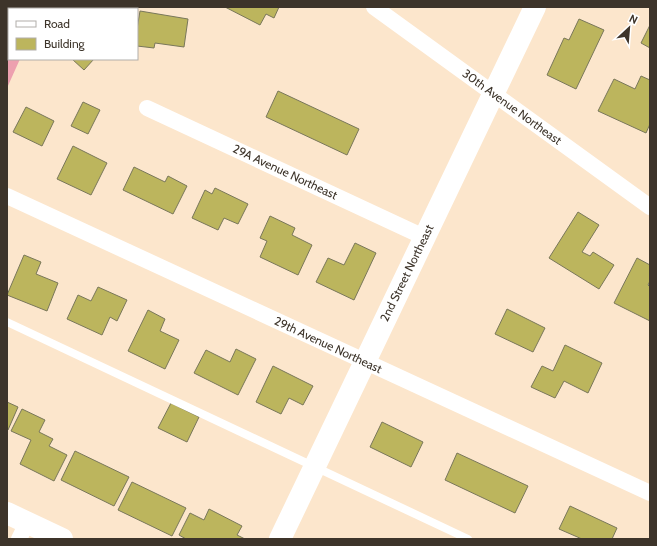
<svg xmlns="http://www.w3.org/2000/svg" width="657" height="546" font-family="Cabin,sans-serif">
  <style>
    .green { fill: #eda0af }
    .building { fill: #bcb55d; stroke: #79775a }
    .lines { fill: none; stroke-linecap: round; stroke-linejoin: round }
    .lane { stroke: #fff; stroke-width: 8 }
    .street { stroke: #fff; stroke-width: 16 }
    .secondary { stroke: #fff; stroke-width: 22 }
    .labels { text-anchor: middle; stroke-width: 3.5; stroke-linejoin: round; paint-order: stroke }
    .street-label { font-size: 12px; fill: #3d342a; stroke: #fff }
  </style>
  <rect width="100%" height="100%" fill="#fce6cc"/>
  <!-- green -->
  <path class="green" d="M7,7H44L43,9H9V59H20L7,88Z"/>
  <!-- building -->
  <path class="building" d="M62,7H87L85,9H60Z
    M225,7H279L274,18L266,14L260,25Z
    M140,11L188,19L184,47L155,43L154,48L137,46V29Z
    M579,19L604,30L576,89L547,75L564,38L569,40Z
    M650,25V48L641,43Z
    M72,59H94L84,70Z
    M641,76L650,80V124L646,133L598,111L614,79L635,89Z
    M278,91L359,129L347,155L266,117Z
    M83,102L100,110L88,134L71,126Z
    M26,107L54,121L42,146L13,132Z
    M73,146L107,163L91,195L57,179Z
    M134,167L165,182L168,176L187,186L173,214L123,190Z
    M215,188L248,204L238,224L224,218L218,230L192,218L205,190L212,194Z
    M578,212L599,225L582,252L590,256L593,252L614,265L599,289L549,258Z
    M270,216L295,228L292,235L312,245L298,275L260,257L267,241L260,238Z
    M355,243L376,253L354,300L316,282L328,258L344,265Z
    M24,255L41,262L36,274L58,283L47,311L7,295Z
    M637,258L650,265V281L648,285L650,287V321L614,303Z
    M98,287L127,300L117,321L110,317L102,335L67,319L78,295L91,301Z
    M507,309L545,328L533,352L495,334Z
    M148,310L165,319L160,331L179,340L165,369L128,351Z
    M565,345L602,363L588,393L564,381L555,398L531,387L542,366L553,371Z
    M236,349L256,359L238,395L194,373L206,350L230,362Z
    M273,366L313,386L303,405L289,398L281,414L256,402Z
    M7,402L18,407L8,430L7,429Z
    M171,403L199,417L187,442L158,428Z
    M22,409L45,420L39,432L53,439L49,446L67,455L54,481L20,464L31,440L11,431Z
    M382,422L423,442L411,467L370,447Z
    M75,451L129,477L114,506L61,480Z
    M457,453L528,486L515,513L445,480Z
    M132,482L186,508L172,536L118,510Z
    M570,506L617,528L612,539H582L559,529Z
    M209,509L242,526L237,535L245,539H186L179,535L190,513L204,520Z"/>
  <g class="lines">
    <!-- lane -->
    <path class="lane" d="M7,322L468,539"/>
    <!-- street -->
    <path class="street" d="M374,7L650,207
      M147,108L424,237
      M7,196L650,493
      M19,539L27,523"/>
    <!-- secondary -->
    <path class="secondary" d="M7,513L62,539
      M280,539L535,7"/>
  </g>
  <g class="labels">
    <!-- street labels -->
    <g class="street-label">
      <text transform="translate(512 107) rotate(36)" y="4">30th Avenue Northeast</text>
      <text transform="translate(285 172) rotate(25)" y="4">29A Avenue Northeast</text>
      <text transform="translate(407 273) rotate(-64)" y="4">2nd Street Northeast</text>
      <text transform="translate(328 345) rotate(25)" y="4">29th Avenue Northeast</text>
    </g>
  </g>
  <!-- border -->
  <rect width="657" height="546" fill="none" stroke="#3d342a" stroke-width="16"/>
  <!-- legend -->
  <rect x="8" y="8" width="130" height="52" fill="#ffffff" stroke="#b1aeaa"/>
  <rect x="16" y="21" width="20" height="6" fill="#ffffff" stroke="#b1aeaa"/>
  <text x="44" y="28" font-size="12" fill="#3d342a">Road</text>
  <rect x="16" y="38" width="20" height="12" fill="#bcb55d" stroke="#b1aeaa"/>
  <text x="44" y="48" font-size="12" fill="#3d342a">Building</text>
  <!-- north arrow -->
  <g transform="translate(629 28) rotate(26)" stroke="#ffffff" stroke-width="3" paint-order="stroke">
  <path d="M0-3L7 15L0 10L-7 15Z" fill="#3d342a"/>
  <text y="-6" font-size="11" font-weight="bold" text-anchor="middle" fill="#3d342a">N</text>
  </g>
</svg>
